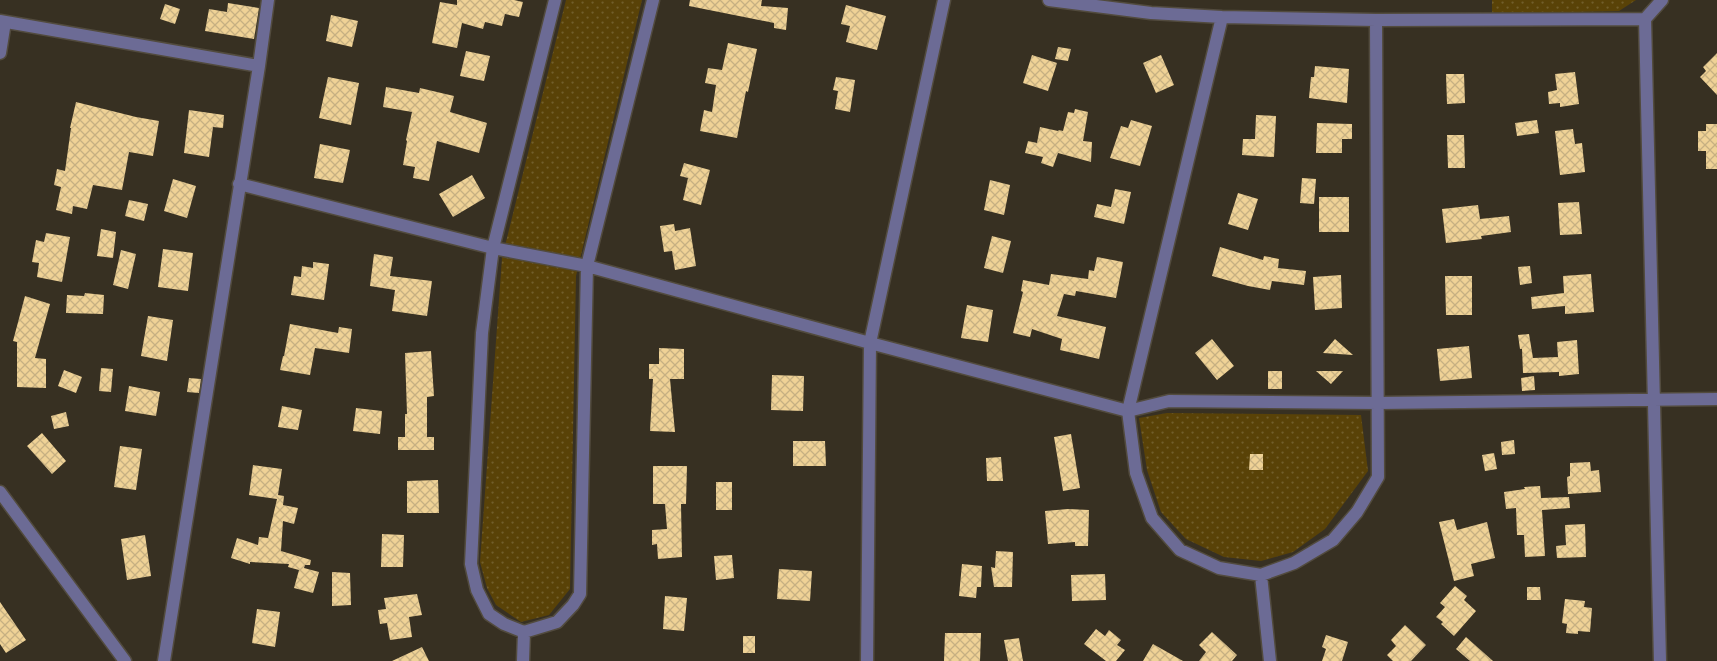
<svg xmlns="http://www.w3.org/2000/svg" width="1717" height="661" font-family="Helvetica,sans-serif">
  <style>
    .grass { fill: url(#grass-dots) }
    .building { fill: url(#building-cross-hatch) }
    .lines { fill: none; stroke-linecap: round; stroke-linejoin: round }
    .minor-casing { stroke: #524b3e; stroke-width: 15 }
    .minor { stroke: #6c6b95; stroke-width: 12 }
  </style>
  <defs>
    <pattern id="grass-dots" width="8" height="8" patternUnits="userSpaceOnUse" patternTransform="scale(1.25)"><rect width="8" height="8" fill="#594207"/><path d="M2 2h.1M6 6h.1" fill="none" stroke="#725e2b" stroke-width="1.8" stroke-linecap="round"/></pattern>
    <pattern id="building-cross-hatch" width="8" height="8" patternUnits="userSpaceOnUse" patternTransform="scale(1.25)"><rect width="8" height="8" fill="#efd296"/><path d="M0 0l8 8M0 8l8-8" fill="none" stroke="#c6b082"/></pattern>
  </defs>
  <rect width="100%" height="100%" fill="#373022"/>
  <!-- grass -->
  <path class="grass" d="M566,0H642L576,276L570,589L549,615L521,622L496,605L487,588L480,562L502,258Z
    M1492,0H1636L1619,11L1492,14Z
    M1167,413L1361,415L1368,471L1325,529L1293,552L1261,561L1224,557L1186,539L1161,512L1147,470L1139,418Z"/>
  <!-- building -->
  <path class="building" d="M457,0H514L523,2L519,17L505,14L502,26L485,22L483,29L462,23L457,48L432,43L440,2L457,5Z
    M690,0H762L761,6L788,8L786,30L774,28V23L689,6Z
    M228,3L259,8L254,39L205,31L209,9L227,12Z
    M165,4L180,9L175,24L160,19Z
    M846,5L886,16L877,50L846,42L850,26L841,24Z
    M331,15L358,21L352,47L326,41Z
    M728,43L757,49L748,92L746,91L737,138L700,131L704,110L712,112L716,85L705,83L708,68L722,70Z
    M1058,47L1071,49L1068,61L1055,59Z
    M466,51L490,56L484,81L460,76Z
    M1717,53V95L1700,77L1706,71L1703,67Z
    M1032,55L1057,63L1048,91L1023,83Z
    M1161,55L1174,85L1156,93L1143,63Z
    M1315,66L1349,69L1347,103L1309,98L1311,77H1314Z
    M1575,72L1579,104L1560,107V103L1549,104L1548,92L1557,90L1555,74Z
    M1446,74H1464L1465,103L1447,104Z
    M328,77L359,83L351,125L319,118Z
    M836,77L855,80L850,112L835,109L838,91L833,90Z
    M386,87L419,93L420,88L454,96L450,112L487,123L479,153L437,141L429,181L413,178L415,167L403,165L407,141L406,140L412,112L383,107Z
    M76,102L136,117L159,121L153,156L129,152L122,190L93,185L87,209L73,206L72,214L56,210L61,187L54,185L57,169L65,171L71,128H70Z
    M1075,109L1088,112L1083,141L1092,142L1091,162L1058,153L1053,167L1041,163L1043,157L1025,153L1028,141L1037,143L1040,127L1058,131L1059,130L1063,131L1068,112L1074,113Z
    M189,110L224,115L223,128L213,127L209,157L184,153Z
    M1256,115L1276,116L1274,157L1242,155L1243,139H1255Z
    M1131,120L1152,126L1140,166L1110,158L1121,126L1128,128Z
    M1537,120L1539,133L1517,136L1515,123Z
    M1317,123L1352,124V139H1342V153H1316Z
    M1706,124H1717V169H1706V151H1698V131H1706Z
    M1573,129L1575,144L1582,143L1585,172L1560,175L1555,131Z
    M1447,135H1464L1465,168H1448Z
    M320,144L350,150L343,183L314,178Z
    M684,163L710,170L701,205L683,200L688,178L680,176Z
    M472,175L485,198L453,217L439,194Z
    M1302,178L1316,179L1314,204L1300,203Z
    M173,179L196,186L187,218L164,211Z
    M990,180L1010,185L1004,215L984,210Z
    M1115,189L1131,192L1124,224L1094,217L1097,204L1111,207Z
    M1238,193L1258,199L1248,230L1228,224Z
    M1319,197H1349V232H1319Z
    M129,200L148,204L144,221L125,216Z
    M1579,202L1582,234L1560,235L1558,203Z
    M1478,205L1480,219L1509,216L1511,232L1481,236L1482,239L1446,243L1442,209Z
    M674,224L675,231L690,228L696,266L675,270L672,251L664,252L660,226Z
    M101,229L116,232L113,258L97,256Z
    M46,233L70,237L62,282L37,277L39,263L32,262L36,240L44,242Z
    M992,236L1011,241L1003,273L984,268Z
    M1220,247L1263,260L1264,256L1279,259L1278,268L1306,271L1304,285L1272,281L1270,290L1248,286L1212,276Z
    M163,249L193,253L188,291L158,287Z
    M121,250L136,254L128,289L113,285Z
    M374,254L393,257L390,276L432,281L427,316L392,311L395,290L370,286Z
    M1097,257L1123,262L1116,298L1076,291L1075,296L1064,294L1057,316L1106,327L1099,359L1060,350L1062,339L1032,329L1030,337L1013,333L1023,292L1021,291L1023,280L1049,285L1051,274L1088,279L1089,270L1094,271Z
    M313,262L329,264L324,300L291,295L294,276L301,277L302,266L313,268Z
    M1530,266L1532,283L1520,285L1518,267Z
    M1591,274L1594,312L1565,314V306L1532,309L1531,297L1564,293L1563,276Z
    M1341,275L1342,308L1315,310L1313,277Z
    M1445,276H1472V315H1446Z
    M85,293L104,295L103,314L66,313L67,295L84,296Z
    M25,296L50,304L35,358L46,359V388L17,387V342L13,341Z
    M967,305L993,310L988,342L961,338Z
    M148,316L173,320L167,361L141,356Z
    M290,324L338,333L339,327L352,329L349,353L315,348L310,375L280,370L283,356H284Z
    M1529,334L1533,358L1558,357L1557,342L1577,340L1579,374L1559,376V372L1523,373L1522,349H1520L1518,335Z
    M1212,339L1234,366L1217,380L1195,353Z
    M1335,339L1353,355L1323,353Z
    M1469,346L1472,378L1440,381L1437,349Z
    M659,348L684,349V379H670L675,432L650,431L653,379H649V364H659Z
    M431,351L434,396L427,397V437H434V450H398V437H405V414H407L405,353Z
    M101,368L113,369L111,392L99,391Z
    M64,370L82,377L76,393L58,386Z
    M1268,371H1282V389H1268Z
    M1316,371H1343L1331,384Z
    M772,375L804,376L803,411L771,410Z
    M1534,376L1535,390L1522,391L1521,378Z
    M189,378L201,379L199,393L187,392Z
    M129,386L160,392L156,416L125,411Z
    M282,406L302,410L298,430L278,427Z
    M356,408L382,411L380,434L353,431Z
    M66,412L69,426L54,429L51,416Z
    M42,433L66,461L52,474L27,446Z
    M1071,434L1080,488L1063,491L1054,437Z
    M1514,440L1515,454L1502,455L1501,442Z
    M793,441H825L826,466H793Z
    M120,446L142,449L136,490L114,487Z
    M1494,453L1497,469L1485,471L1482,455Z
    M1250,454H1263V470H1249Z
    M1001,457L1003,481H987L986,458Z
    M1590,462L1591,471L1599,470L1601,492L1568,494L1567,477L1570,476V463Z
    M253,465L282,469L278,495L284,496L283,505L298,508L294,524L283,521L281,551L311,560L310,565H305L304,568L319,572L313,593L294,588L299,570L288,567L289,564L250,562V564L231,558L237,538L258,545L259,537L268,538L277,499L249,495Z
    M653,466H687L686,504H681L682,557L658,559L657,544L652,545V530L667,529L665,504H653Z
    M438,480L439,513H407V481Z
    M716,482H732V510H716Z
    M1540,486L1541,498L1569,497L1570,508L1542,510L1545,556L1525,557L1524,535H1517L1516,508L1506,509L1504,492L1525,489L1524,487Z
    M1068,509L1089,510L1088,546H1075V542L1048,544L1045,511Z
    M1454,519L1457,530L1487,522L1495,558L1471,564L1474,576L1454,581L1439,522Z
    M1585,524L1586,557L1557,558L1556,546L1566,545L1565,525Z
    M382,534L404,535L403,567H381Z
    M145,535L151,576L127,580L121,539Z
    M996,551L1013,552L1012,587H994L991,567L995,568Z
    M732,555L734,578L716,580L714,556Z
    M962,564L982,566L981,587H977L976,598L959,596Z
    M779,569L812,571L810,601L777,599Z
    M332,572L350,573L351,605L332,606Z
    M1105,574L1106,600L1072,601L1071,575Z
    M1455,586L1467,596L1464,600L1476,611L1454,636L1441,624L1443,622L1436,617L1445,607L1440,603Z
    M1527,587H1540L1541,600H1527Z
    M417,594L422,615L409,617L412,637L390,640L387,623L380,624L378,610L386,609L384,598Z
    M665,596L687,598L684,631L663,629Z
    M1565,599L1585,601L1584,607L1592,608L1590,632L1578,631V634L1566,633L1567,624L1562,623Z
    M0,602L26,640L6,653L0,644Z
    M257,609L280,612L275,647L252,643Z
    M1405,625L1426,645L1411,661H1393L1387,655L1396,646L1391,640Z
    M1096,629L1105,636L1109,630L1121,640L1117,645L1125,650L1116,661H1106L1084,644Z
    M1212,632L1237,655L1232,661H1199L1206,652L1199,645Z
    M945,633H981L980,661H944Z
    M1326,635L1348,642L1342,661H1322L1326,649L1322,647Z
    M743,636H755V653H743Z
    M1466,637L1493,661H1470L1456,649Z
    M1019,638L1023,661H1008L1004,640Z
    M1153,644L1183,661H1143Z
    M422,647L429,661H392Z"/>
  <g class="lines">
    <defs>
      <path id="minor" d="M555,0L493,248L482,333L471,564L477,590L489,614L504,624L524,632L557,622L573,605L580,594L587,266L653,0
        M1049,0L1151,13L1222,17L1376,20L1645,19L1662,0
        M1222,17L1128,411L1136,473L1152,518L1180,550L1219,568L1261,575L1294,563L1333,540L1357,512L1378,477L1376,20
        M1645,19L1660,661
        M0,21L259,66
        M0,53L5,22
        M239,184L493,248L587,266L870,343L1128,411L1169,401L1378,403L1717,399
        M0,492L125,661
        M1261,575L1270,661
        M164,661L259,66L268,0
        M523,661L524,632
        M867,661L870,343L944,0"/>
    </defs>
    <!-- minor casing -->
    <use href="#minor" class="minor-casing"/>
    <!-- minor -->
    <use href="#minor" class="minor"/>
  </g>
</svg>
